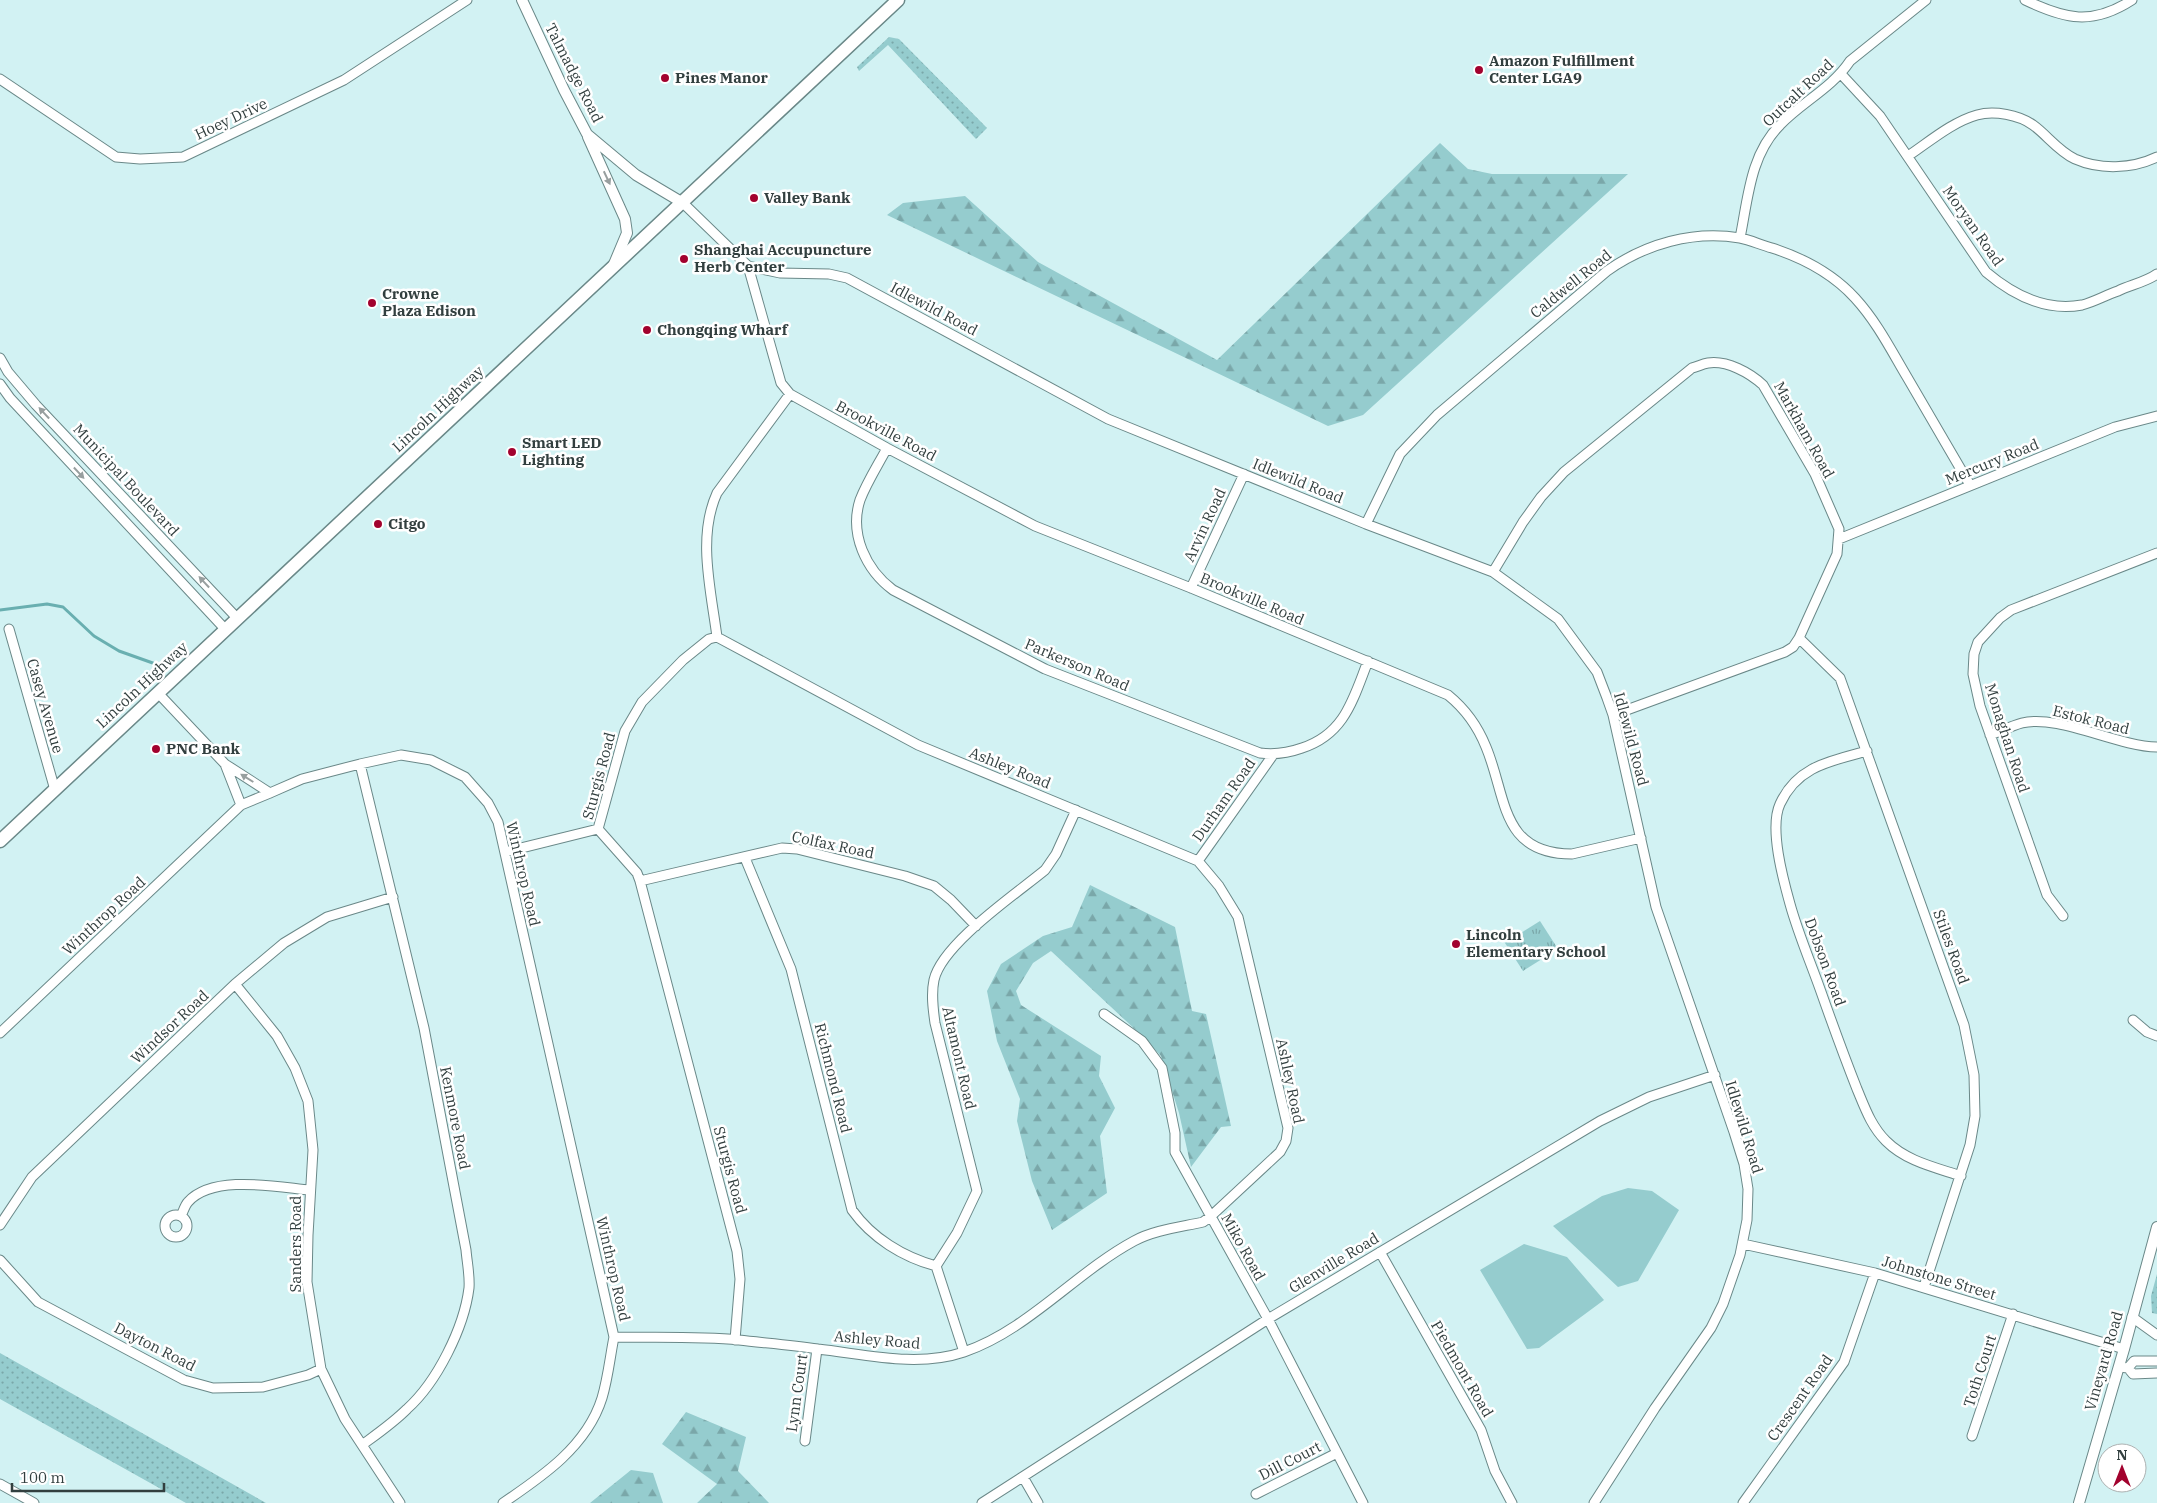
<svg xmlns="http://www.w3.org/2000/svg" width="2157" height="1503" font-family="'IBM Plex Serif',serif">
  <style>
    .grass { fill: url(#grass-dots) }
    .forest { fill: url(#forest-firs) }
    .park { fill: url(#park-tufts) }
    .pitch { fill: #95ccce }
    .lines { fill: none; stroke-linecap: round; stroke-linejoin: round }
    .stream { stroke: #69afb0; stroke-width: 3 }
    .minor-casing { stroke: #6a8888; stroke-width: 11 }
    .tertiary-casing { stroke: #6a8888; stroke-width: 12 }
    .secondary-casing { stroke: #6a8888; stroke-width: 15 }
    .minor { stroke: #fff; stroke-width: 9 }
    .tertiary { stroke: #fff; stroke-width: 10 }
    .secondary { stroke: #fff; stroke-width: 12 }
    .oneway { fill: #989f9f }
    .poi-dot { fill: #a2022e; stroke: #fff; stroke-width: 2 }
    .labels { text-anchor: middle; stroke-width: 5; stroke-linejoin: round; paint-order: stroke }
    .poi-label { font-size: 15px; font-weight: bold; fill: #323f3f; stroke: #fff; text-anchor: start }
    .street-label { font-size: 15px; fill: #323f3f; stroke: #fff }
  </style>
  <defs>
    <pattern id="grass-dots" width="8" height="8" patternUnits="userSpaceOnUse" patternTransform="scale(1.25)"><rect width="8" height="8" fill="#95ccce"/><path d="M2 2h.1M6 6h.1" fill="none" stroke="#7aa7a9" stroke-width="1.8" stroke-linecap="round"/></pattern>
    <pattern id="forest-firs" width="22" height="20" patternUnits="userSpaceOnUse" patternTransform="scale(1.25)"><rect width="22" height="20" fill="#95ccce"/><path d="M5 1l3.5 6h-7zM16 11l3.5 6h-7z" fill="#7aa7a9"/></pattern>
    <pattern id="park-tufts" width="24" height="20" patternUnits="userSpaceOnUse" patternTransform="scale(1.25)"><rect width="24" height="20" fill="#95ccce"/><path d="M3 7l-1-3M5 7V3M7 7l1-3M15 17l-1-3M17 17v-4M19 17l1-3" fill="none" stroke="#7aa7a9"/></pattern>
  </defs>
  <rect width="100%" height="100%" fill="#d2f2f3"/>
  <!-- grass -->
  <path class="grass" d="M889,37L899,39L987,128L976,139L888,45L859,71L857,67Z
    M2157,1274V1314L2152,1313L2151,1296Z
    M0,1353L266,1503H186L0,1399Z"/>
  <!-- forest -->
  <path class="forest" d="M1440,143L1468,169L1492,174H1628L1363,415L1328,426L887,215L903,203L965,196L1038,262L1217,360Z
    M1090,885L1175,927L1192,1011L1206,1014L1231,1126L1221,1127L1191,1167L1179,1113L1161,1056L1140,1034L1051,951L1033,963L1016,991L1021,1005L1101,1056L1099,1076L1115,1108L1100,1136L1107,1193L1052,1230L1032,1181L1017,1121L1020,1099L997,1041L987,991L1001,964L1043,936L1072,927Z
    M686,1412L746,1437L738,1471L769,1503H697L717,1484L662,1444Z
    M631,1470L653,1473L663,1503H590Z"/>
  <!-- park -->
  <path class="park" d="M1540,921L1558,949L1523,971L1505,943Z"/>
  <!-- pitch -->
  <path class="pitch" d="M1628,1188L1652,1191L1679,1210L1638,1281L1618,1287L1553,1226L1602,1196Z
    M1524,1244L1567,1257L1604,1300L1539,1348L1527,1349L1480,1270Z"/>
  <g class="lines">
    <!-- stream -->
    <path class="stream" d="M0,610L47,604L63,607L94,636L119,651L164,667"/>
    <defs>
      <path id="minor" d="M2025,0C2065,19 2092,26 2132,0
        M1841,74L1880,116L1986,272C2012,294 2045,312 2082,305C2094,302 2106,295 2118,291C2130,285 2146,282 2157,274
        M0,79L116,157L140,159L183,157L344,80L467,0
        M1908,156C1929,142 1952,122 1977,115C1994,110 2019,115 2033,125C2047,135 2058,151 2075,159C2100,170 2132,169 2157,157
        M683,203L748,266L781,383L790,394L887,448L1035,526L1191,588L1448,695C1464,708 1478,727 1486,747C1507,797 1500,854 1572,854L1641,838
        M1740,238C1748,199 1750,155 1780,125C1802,102 1832,88 1850,61L1926,0
        M748,266L780,273L829,274L847,278L1108,419L1366,524L1493,572L1558,619L1597,672L1607,698L1613,715L1656,907L1734,1132L1744,1164L1748,1189L1747,1220L1740,1255L1723,1304L1711,1328L1655,1408L1594,1503
        M0,358L8,372L36,405L237,618
        M0,384L10,398L225,629
        M887,448C878,465 867,482 860,500C849,534 866,570 893,590L1045,669L1260,753C1275,755 1288,753 1302,748C1345,734 1353,699 1368,661
        M1366,524L1400,454L1437,415L1607,271C1645,244 1693,230 1740,238C1750,240 1761,245 1772,248C1803,258 1833,274 1855,298C1877,322 1891,350 1907,377C1928,413 1949,449 1970,485
        M1839,539L2115,427L2157,416
        M1493,572L1523,522L1541,497L1564,472L1692,368C1697,367 1702,364 1708,363C1727,360 1750,373 1763,385L1815,474L1839,529L1837,554L1799,638L1793,647L1785,652L1613,715
        M1191,588L1244,474
        M9,629L55,790
        M717,637C711,590 697,537 717,493L790,394
        M1799,638L1840,678L1964,1025L1974,1075L1975,1116L1970,1145L1924,1287
        M158,693L225,764L270,793
        M1990,735C2001,731 2011,726 2022,723C2058,714 2116,746 2157,747
        M1867,751C1831,761 1797,766 1780,804C1769,828 1783,879 1790,904C1798,933 1810,961 1820,989C1832,1023 1844,1056 1857,1089C1865,1108 1871,1126 1886,1141C1906,1161 1934,1167 1961,1176
        M225,764L241,805
        M360,764L424,1028L466,1250C467,1262 470,1276 469,1288C464,1328 437,1382 407,1409C393,1423 377,1434 362,1445
        M598,829L637,873L640,881L737,1251L740,1279L735,1340
        M598,829L625,731L642,702L683,660L709,639L717,637
        M505,852L598,829
        M745,858L791,969L852,1210C872,1238 903,1257 936,1266
        M1198,861L1273,755
        M640,881L782,848L797,849L905,876L934,886L951,900L976,926
        M2063,916L2047,895L1980,706L1973,674L1974,654L1978,642L2000,618L2011,610L2157,553
        M235,984L277,1036L295,1068L308,1101L313,1150L308,1235L307,1282L321,1369L345,1419L400,1503
        M1104,1014L1142,1041L1162,1068L1175,1133V1152L1268,1319L1363,1503
        M2133,1020L2147,1032L2157,1036
        M0,1033L241,805L270,793L302,779L360,764L401,755L431,760L465,777L488,803L498,822L614,1337C610,1357 608,1378 602,1398C587,1446 543,1476 503,1503
        M165 1226a11 11 0 1 1 22 0a11 11 0 1 1-22 0Z
        M181,1216C183,1212 185,1205 188,1202C213,1174 277,1187 310,1190
        M0,1225L32,1177L235,984L284,943L327,917L393,897
        M1743,1244L1875,1273L2124,1349
        M1380,1252L1481,1430L1495,1471L1512,1503
        M0,1260L38,1302L184,1380L213,1388L263,1387L308,1375L321,1369
        M936,1266L957,1233L977,1191L935,1023C933,1009 931,994 934,980C942,944 1016,894 1045,870L1056,854L1076,810
        M936,1266L964,1352
        M2132,1317L2157,1335
        M614,1337C655,1338 698,1336 739,1340C765,1343 791,1345 818,1349C864,1354 917,1368 964,1352C1028,1330 1075,1273 1134,1241C1154,1230 1181,1227 1203,1222L1210,1217L1280,1152L1286,1141L1288,1128L1238,917L1219,886L1198,861L918,745L717,637
        M2119,1367L2128,1368L2134,1361H2157
        M2128,1368L2133,1374L2157,1373
        M1972,1436L2013,1314
        M805,1441L817,1349
        M1023,1477L1038,1503
        M0,1484L34,1503
        M1256,1494L1337,1453
        M982,1503L1268,1319L1600,1121L1649,1097L1715,1075
        M1743,1503L1844,1362L1875,1273"/>
      <path id="tertiary" d="M522,0L564,90L587,134L636,175L683,203
        M588,137L625,219L627,233L614,264
        M2079,1503L2124,1349L2157,1227"/>
      <path id="secondary" d="M0,841L898,0"/>
    </defs>
    <!-- minor casing -->
    <use href="#minor" class="minor-casing"/>
    <!-- tertiary casing -->
    <use href="#tertiary" class="tertiary-casing"/>
    <!-- secondary casing -->
    <use href="#secondary" class="secondary-casing"/>
    <!-- minor -->
    <use href="#minor" class="minor"/>
    <!-- tertiary -->
    <use href="#tertiary" class="tertiary"/>
    <!-- secondary -->
    <use href="#secondary" class="secondary"/>
  </g>
  <!-- one-way arrows -->
  <defs><path id="oneway-solid" d="M-6-.8H1V-3.2L6.5 0L1 3.2V.8H-6Z" transform="scale(1.25)"/></defs>
  <g class="oneway">
    <use href="#oneway-solid" transform="translate(607 178) rotate(65)"/>
    <use href="#oneway-solid" transform="translate(44 413) rotate(-133)"/>
    <use href="#oneway-solid" transform="translate(79 473) rotate(47)"/>
    <use href="#oneway-solid" transform="translate(204 582) rotate(-133)"/>
    <use href="#oneway-solid" transform="translate(247 778) rotate(-148)"/>
  </g>
  <!-- markers -->
  <g class="poi-dot">
    <circle cx="1479" cy="70" r="5"/>
    <circle cx="665" cy="78" r="5"/>
    <circle cx="754" cy="198" r="5"/>
    <circle cx="684" cy="259" r="5"/>
    <circle cx="372" cy="303" r="5"/>
    <circle cx="647" cy="330" r="5"/>
    <circle cx="512" cy="452" r="5"/>
    <circle cx="378" cy="524" r="5"/>
    <circle cx="156" cy="749" r="5"/>
    <circle cx="1456" cy="944" r="5"/>
  </g>
  <g class="labels">
    <!-- poi labels -->
    <g class="poi-label">
      <text x="1489" y="66">Amazon Fulfillment<tspan x="1489" dy="17">Center LGA9</tspan></text>
      <text x="675" y="83">Pines Manor</text>
      <text x="764" y="203">Valley Bank</text>
      <text x="694" y="255">Shanghai Accupuncture<tspan x="694" dy="17">Herb Center</tspan></text>
      <text x="382" y="299">Crowne<tspan x="382" dy="17">Plaza Edison</tspan></text>
      <text x="657" y="335">Chongqing Wharf</text>
      <text x="522" y="448">Smart LED<tspan x="522" dy="17">Lighting</tspan></text>
      <text x="388" y="529">Citgo</text>
      <text x="166" y="754">PNC Bank</text>
      <text x="1466" y="940">Lincoln<tspan x="1466" dy="17">Elementary School</tspan></text>
    </g>
    <!-- street labels -->
    <g class="street-label">
      <text transform="translate(574 73) rotate(63)" y="5">Talmadge Road</text>
      <text transform="translate(1798 93) rotate(-43)" y="5">Outcalt Road</text>
      <text transform="translate(231 119) rotate(-25)" y="5">Hoey Drive</text>
      <text transform="translate(1973 226) rotate(55)" y="5">Moryan Road</text>
      <text transform="translate(1571 284) rotate(-39)" y="5">Caldwell Road</text>
      <text transform="translate(934 309) rotate(28)" y="5">Idlewild Road</text>
      <text transform="translate(438 409) rotate(-43)" y="5">Lincoln Highway</text>
      <text transform="translate(1804 430) rotate(61)" y="5">Markham Road</text>
      <text transform="translate(886 431) rotate(28)" y="5">Brookville Road</text>
      <text transform="translate(1992 462) rotate(-22)" y="5">Mercury Road</text>
      <text transform="translate(126 480) rotate(47)" y="5">Municipal Boulevard</text>
      <text transform="translate(1298 481) rotate(22)" y="5">Idlewild Road</text>
      <text transform="translate(1205 525) rotate(-65)" y="5">Arvin Road</text>
      <text transform="translate(1252 599) rotate(23)" y="5">Brookville Road</text>
      <text transform="translate(1077 665) rotate(23)" y="5">Parkerson Road</text>
      <text transform="translate(142 685) rotate(-43)" y="5">Lincoln Highway</text>
      <text transform="translate(45 706) rotate(74)" y="5">Casey Avenue</text>
      <text transform="translate(2091 720) rotate(14)" y="5">Estok Road</text>
      <text transform="translate(2007 738) rotate(72)" y="5">Monaghan Road</text>
      <text transform="translate(1631 739) rotate(75)" y="5">Idlewild Road</text>
      <text transform="translate(1010 768) rotate(22)" y="5">Ashley Road</text>
      <text transform="translate(599 776) rotate(-75)" y="5">Sturgis Road</text>
      <text transform="translate(1224 800) rotate(-55)" y="5">Durham Road</text>
      <text transform="translate(833 845) rotate(12)" y="5">Colfax Road</text>
      <text transform="translate(523 874) rotate(77)" y="5">Winthrop Road</text>
      <text transform="translate(104 916) rotate(-43)" y="5">Winthrop Road</text>
      <text transform="translate(1951 947) rotate(70)" y="5">Stiles Road</text>
      <text transform="translate(1825 962) rotate(70)" y="5">Dobson Road</text>
      <text transform="translate(170 1027) rotate(-43)" y="5">Windsor Road</text>
      <text transform="translate(959 1058) rotate(77)" y="5">Altamont Road</text>
      <text transform="translate(833 1078) rotate(76)" y="5">Richmond Road</text>
      <text transform="translate(1290 1081) rotate(78)" y="5">Ashley Road</text>
      <text transform="translate(455 1118) rotate(79)" y="5">Kenmore Road</text>
      <text transform="translate(1744 1127) rotate(73)" y="5">Idlewild Road</text>
      <text transform="translate(730 1170) rotate(75)" y="5">Sturgis Road</text>
      <text transform="translate(296 1244) rotate(-90)" y="5">Sanders Road</text>
      <text transform="translate(1243 1247) rotate(61)" y="5">Miko Road</text>
      <text transform="translate(1334 1263) rotate(-31)" y="5">Glenville Road</text>
      <text transform="translate(613 1269) rotate(77)" y="5">Winthrop Road</text>
      <text transform="translate(1939 1278) rotate(17)" y="5">Johnstone Street</text>
      <text transform="translate(877 1340) rotate(5)" y="5">Ashley Road</text>
      <text transform="translate(155 1347) rotate(27)" y="5">Dayton Road</text>
      <text transform="translate(2104 1361) rotate(-74)" y="5">Vineyard Road</text>
      <text transform="translate(1462 1369) rotate(60)" y="5">Piedmont Road</text>
      <text transform="translate(1980 1371) rotate(-72)" y="5">Toth Court</text>
      <text transform="translate(797 1393) rotate(-82)" y="5">Lynn Court</text>
      <text transform="translate(1800 1398) rotate(-55)" y="5">Crescent Road</text>
      <text transform="translate(1290 1461) rotate(-27)" y="5">Dill Court</text>
    </g>
  </g>
  <!-- north arrow -->
  <g transform="translate(2122 1468)"><circle r="24" fill="#ffffff" stroke="#adb2b2"/>
  <path d="M0-4L9 19L0 12L-9 19Z" fill="#a2022e"/>
  <text y="-8" font-size="14" font-weight="bold" text-anchor="middle" fill="#323f3f">N</text>
  </g>
  <!-- scale -->
  <path d="M12 1483v8h152v-8" fill="none" stroke="#323f3f" stroke-width="2.5"/>
  <text x="20" y="1483" font-size="15" fill="#323f3f" stroke="#ffffff" stroke-width="4" paint-order="stroke">100 m</text>
</svg>
